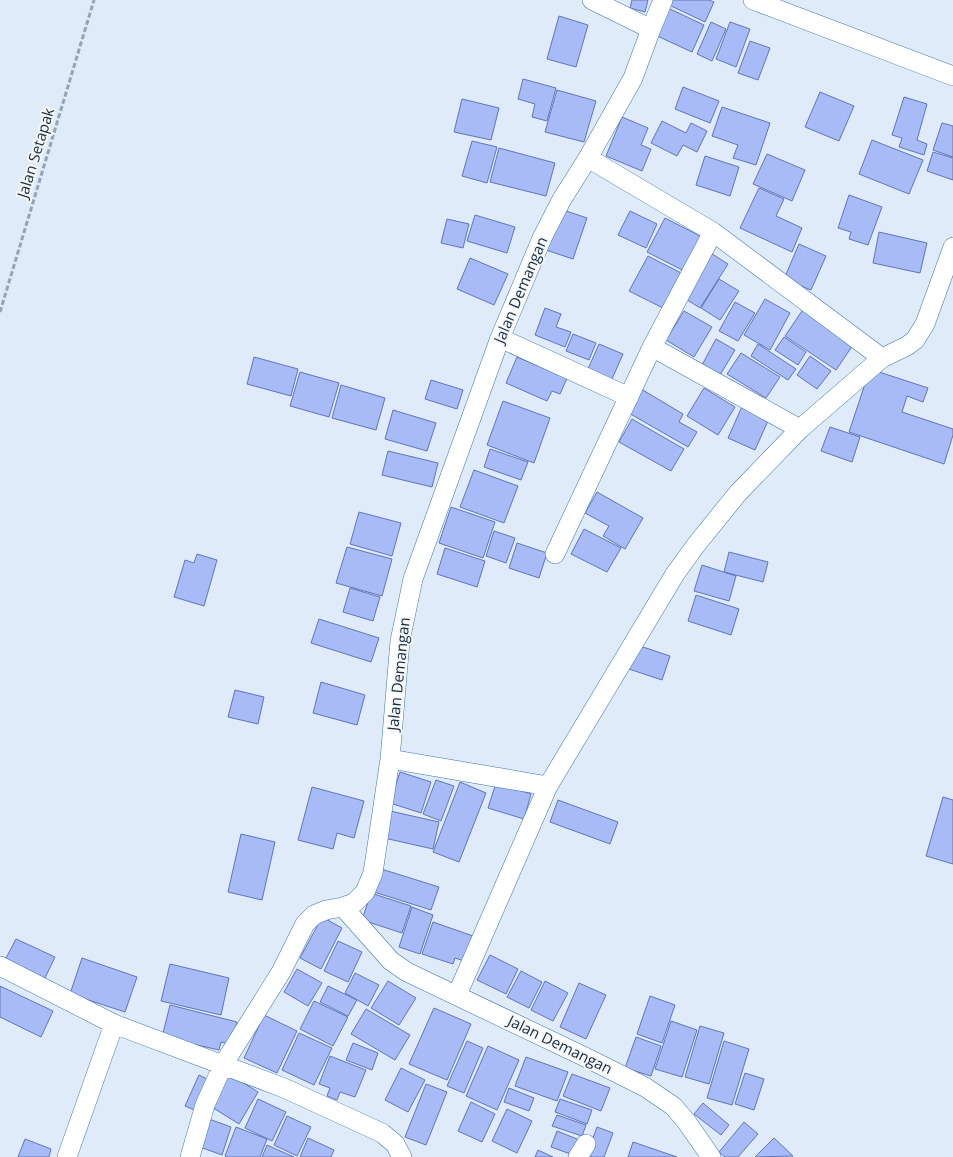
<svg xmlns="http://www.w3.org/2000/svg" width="953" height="1157" font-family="'Open Sans',sans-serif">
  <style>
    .building { fill: #a8bbf7; stroke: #6074b9 }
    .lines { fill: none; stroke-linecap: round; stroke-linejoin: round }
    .street-casing { stroke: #3b75af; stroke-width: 20 }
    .path { stroke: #93a4b5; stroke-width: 3; stroke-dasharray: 5 2.5; stroke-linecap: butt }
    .street { stroke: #fff; stroke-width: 19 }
    .labels { text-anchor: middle; stroke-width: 4; stroke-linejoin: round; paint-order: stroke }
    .street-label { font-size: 15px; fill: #142d45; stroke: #f7f7f7 }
  </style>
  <rect width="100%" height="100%" fill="#dfebf8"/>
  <!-- building -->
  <path class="building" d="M632,0H648L645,12L630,8Z
    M671,0H709L714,2L705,22L669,5Z
    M668,8L704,25L692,52L655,35Z
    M559,16L588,25L576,67L547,59Z
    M711,22L726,29L712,61L697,54Z
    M730,22L750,29L736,67L716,59Z
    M750,41L770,48L758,80L738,73Z
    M523,79L556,88L547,121L532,117L535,104L518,99Z
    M683,87L719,101L710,123L675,109Z
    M557,90L596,101L584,142L545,132Z
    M820,92L854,106L839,141L805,127Z
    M904,97L927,104L917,140L927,144L924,155L899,147L902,138L892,135Z
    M462,99L499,108L491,140L454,132Z
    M722,107L770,123L756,165L733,158L738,145L712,136Z
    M622,117L648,128L641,145L651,149L642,171L606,156Z
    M662,121L686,133L691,123L707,131L697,152L683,145L677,156L651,143Z
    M942,123L953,126V157L933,150Z
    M872,140L923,160L909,194L859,174Z
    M472,141L497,147L487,183L462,176Z
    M499,148L555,163L546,196L490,182Z
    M933,152L953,158V180L927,171Z
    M767,154L805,170L792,201L753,184Z
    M705,156L739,167L730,196L696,185Z
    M759,188L784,199L776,216L802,228L792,252L740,228Z
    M849,195L882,207L868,245L849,239L851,232L838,228Z
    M560,209L587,218L573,259L546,250Z
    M630,211L657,224L646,248L618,235Z
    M475,215L515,227L507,253L467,241Z
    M665,218L706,239L688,273L647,252Z
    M447,219L469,224L463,248L441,243Z
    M879,232L927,243L920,273L873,263Z
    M799,244L826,256L811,290L784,279Z
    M709,252L728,264L700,308L681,296Z
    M648,256L685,275L667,310L629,291Z
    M470,258L508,274L494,305L457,289Z
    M719,279L739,291L720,320L701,308Z
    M765,299L790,313L770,350L744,335Z
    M735,302L755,313L738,341L719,331Z
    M545,308L561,314L556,327L571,332L565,347L535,335Z
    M804,308L855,342L836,370L785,336Z
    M684,311L712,327L694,357L666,340Z
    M573,334L596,343L589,360L566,351Z
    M784,337L806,352L798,365L775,350Z
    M716,339L735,350L720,375L702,365Z
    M599,344L623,354L612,379L588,369Z
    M758,344L796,369L788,380L751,356Z
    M741,353L780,377L766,398L727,374Z
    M810,356L831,371L817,389L797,375Z
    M254,357L298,369L291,396L247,384Z
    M517,357L567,378L560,394L552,391L547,401L506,383Z
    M870,369L928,388L923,402L907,396L902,412L953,429V435L944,464L849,432Z
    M300,372L339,383L329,417L290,406Z
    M431,380L463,390L457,409L425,399Z
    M341,385L385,398L376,430L332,418Z
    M704,388L735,407L718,435L687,416Z
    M641,389L683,414L679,422L697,432L688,447L627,412Z
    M503,401L550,418L534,463L487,445Z
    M744,402L771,414L755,450L728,438Z
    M393,410L436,423L427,451L385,439Z
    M632,419L684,449L671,471L619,442Z
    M830,427L860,437L852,462L821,451Z
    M490,449L528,462L521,480L484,467Z
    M388,451L438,463L432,487L382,475Z
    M474,470L518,486L504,523L460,507Z
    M597,492L643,518L625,549L603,536L609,526L585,513Z
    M451,507L495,522L483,558L439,543Z
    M359,512L401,523L392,556L350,544Z
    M584,529L621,548L607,572L571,554Z
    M494,531L515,538L506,563L486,556Z
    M517,543L547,553L539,578L509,568Z
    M347,547L392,559L382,596L336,583Z
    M445,548L485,561L477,587L437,574Z
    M729,552L768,562L763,582L724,572Z
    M197,554L217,560L204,606L174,597L185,560L194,563Z
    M702,565L736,576L729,601L694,591Z
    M350,588L380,597L373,621L343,612Z
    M696,595L739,609L731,635L688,621Z
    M319,619L379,638L371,662L311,643Z
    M637,645L670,656L662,680L629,669Z
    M321,682L365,695L357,725L313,713Z
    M235,690L264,697L258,724L228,717Z
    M400,772L431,782L421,813L390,803Z
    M436,780L454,786L441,821L423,814Z
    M460,782L486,793L459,862L433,852Z
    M496,783L531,794L524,819L488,808Z
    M312,787L364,801L354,838L337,833L333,849L298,840Z
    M943,797L953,800V864L926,856Z
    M558,800L618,822L610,844L550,822Z
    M390,811L439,822L433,849L384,838Z
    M241,834L275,842L262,900L228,892Z
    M378,868L439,887L431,910L371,891Z
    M371,893L411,906L402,933L362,920Z
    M412,907L433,915L420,954L399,947Z
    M322,917L342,928L321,969L300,958Z
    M433,922L476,937L467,962L455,958L453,964L422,954Z
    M16,939L55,957L44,980L5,960Z
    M338,941L362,952L348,982L324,971Z
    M490,955L518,969L506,994L477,980Z
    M82,958L137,977L125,1012L70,994Z
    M170,964L229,978L221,1015L161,1001Z
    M297,969L322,983L308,1006L284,992Z
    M521,971L542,982L529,1008L507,997Z
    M355,973L379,985L368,1006L345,993Z
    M388,981L416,998L399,1025L371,1008Z
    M545,981L568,993L553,1021L531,1010Z
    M579,983L606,995L586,1039L560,1027Z
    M0,986L53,1011L41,1037L0,1017Z
    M328,986L357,1000L348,1016L320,1002Z
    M650,996L675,1005L662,1043L637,1034Z
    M314,1001L348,1017L333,1046L300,1029Z
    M170,1005L237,1022L231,1045L221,1042L219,1050L162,1037Z
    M434,1008L471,1024L447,1080L409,1064Z
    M366,1009L410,1035L395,1060L351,1034Z
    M264,1015L297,1031L277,1073L244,1058Z
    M671,1021L697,1030L682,1077L655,1069Z
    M700,1026L724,1033L709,1084L685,1077Z
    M299,1033L332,1048L314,1085L282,1070Z
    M636,1037L661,1046L651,1076L625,1068Z
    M467,1041L483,1048L464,1093L447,1086Z
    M724,1041L749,1049L732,1105L707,1098Z
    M353,1043L378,1053L372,1070L346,1060Z
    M488,1046L519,1060L497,1110L466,1096Z
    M330,1056L366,1070L355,1097L340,1092L337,1100L327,1096L330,1088L319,1084Z
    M526,1057L568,1072L557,1101L515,1086Z
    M401,1068L425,1080L408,1112L385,1100Z
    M745,1073L764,1079L754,1110L735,1104Z
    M229,1074L258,1092L239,1124L210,1106Z
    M572,1074L610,1088L601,1111L563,1096Z
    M199,1075L213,1082L199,1112L185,1106Z
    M426,1084L447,1092L426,1145L405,1137Z
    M509,1088L534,1098L529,1111L504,1102Z
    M258,1099L286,1112L272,1141L245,1128Z
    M560,1099L592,1110L587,1124L555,1112Z
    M471,1102L495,1114L482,1142L458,1131Z
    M703,1103L729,1125L721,1135L694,1114Z
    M507,1109L532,1121L517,1153L492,1141Z
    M557,1115L586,1125L582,1136L552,1126Z
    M287,1116L311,1127L297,1156L274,1145Z
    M209,1119L231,1127L222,1155L200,1147Z
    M744,1122L758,1134L738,1157H725L719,1152Z
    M236,1127L267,1139L260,1157H228L225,1156Z
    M597,1127L613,1133L604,1157H586Z
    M557,1131L582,1141L576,1156L551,1147Z
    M308,1138L334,1150L331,1157H300Z
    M774,1138L793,1156L755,1157Z
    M25,1139L51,1149L49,1157H18Z
    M633,1142L677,1157H628Z
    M267,1145L294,1157H262Z
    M538,1150L553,1157H535Z"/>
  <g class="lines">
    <defs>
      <path id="street" d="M592,0L651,29L633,78L588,158L562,199L542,238L500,338L413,579L400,641L390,759L373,873L365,892L354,903L343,907L391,961L407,972L583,1056L645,1087L673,1106L686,1121L711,1157
        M753,0L953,76
        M651,29L663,0
        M588,158L713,232L882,358
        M500,338L629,397
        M652,347L800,429
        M555,554L652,347L713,232
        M390,759L548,786
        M0,966L114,1024L284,1088L382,1133L395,1144L402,1157
        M457,995L548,786L675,574L696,545L738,493L800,429L882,358L907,346L915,340L925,324L953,247
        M67,1157L114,1024
        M190,1157L205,1105L223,1065L281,972L305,924L314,915L326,910L343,907
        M578,1157L586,1144"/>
    </defs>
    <!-- street casing -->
    <use href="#street" class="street-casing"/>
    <!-- path -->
    <path class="path" d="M0,312L94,0"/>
    <!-- street -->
    <use href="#street" class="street"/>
  </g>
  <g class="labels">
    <!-- street labels -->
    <g class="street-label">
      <text transform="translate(36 153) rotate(-73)" y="5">Jalan Setapak</text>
      <text transform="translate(521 290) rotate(-67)" y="5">Jalan Demangan</text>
      <text transform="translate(399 674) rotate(-84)" y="5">Jalan Demangan</text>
      <text transform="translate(560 1045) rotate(26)" y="5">Jalan Demangan</text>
    </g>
  </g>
</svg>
